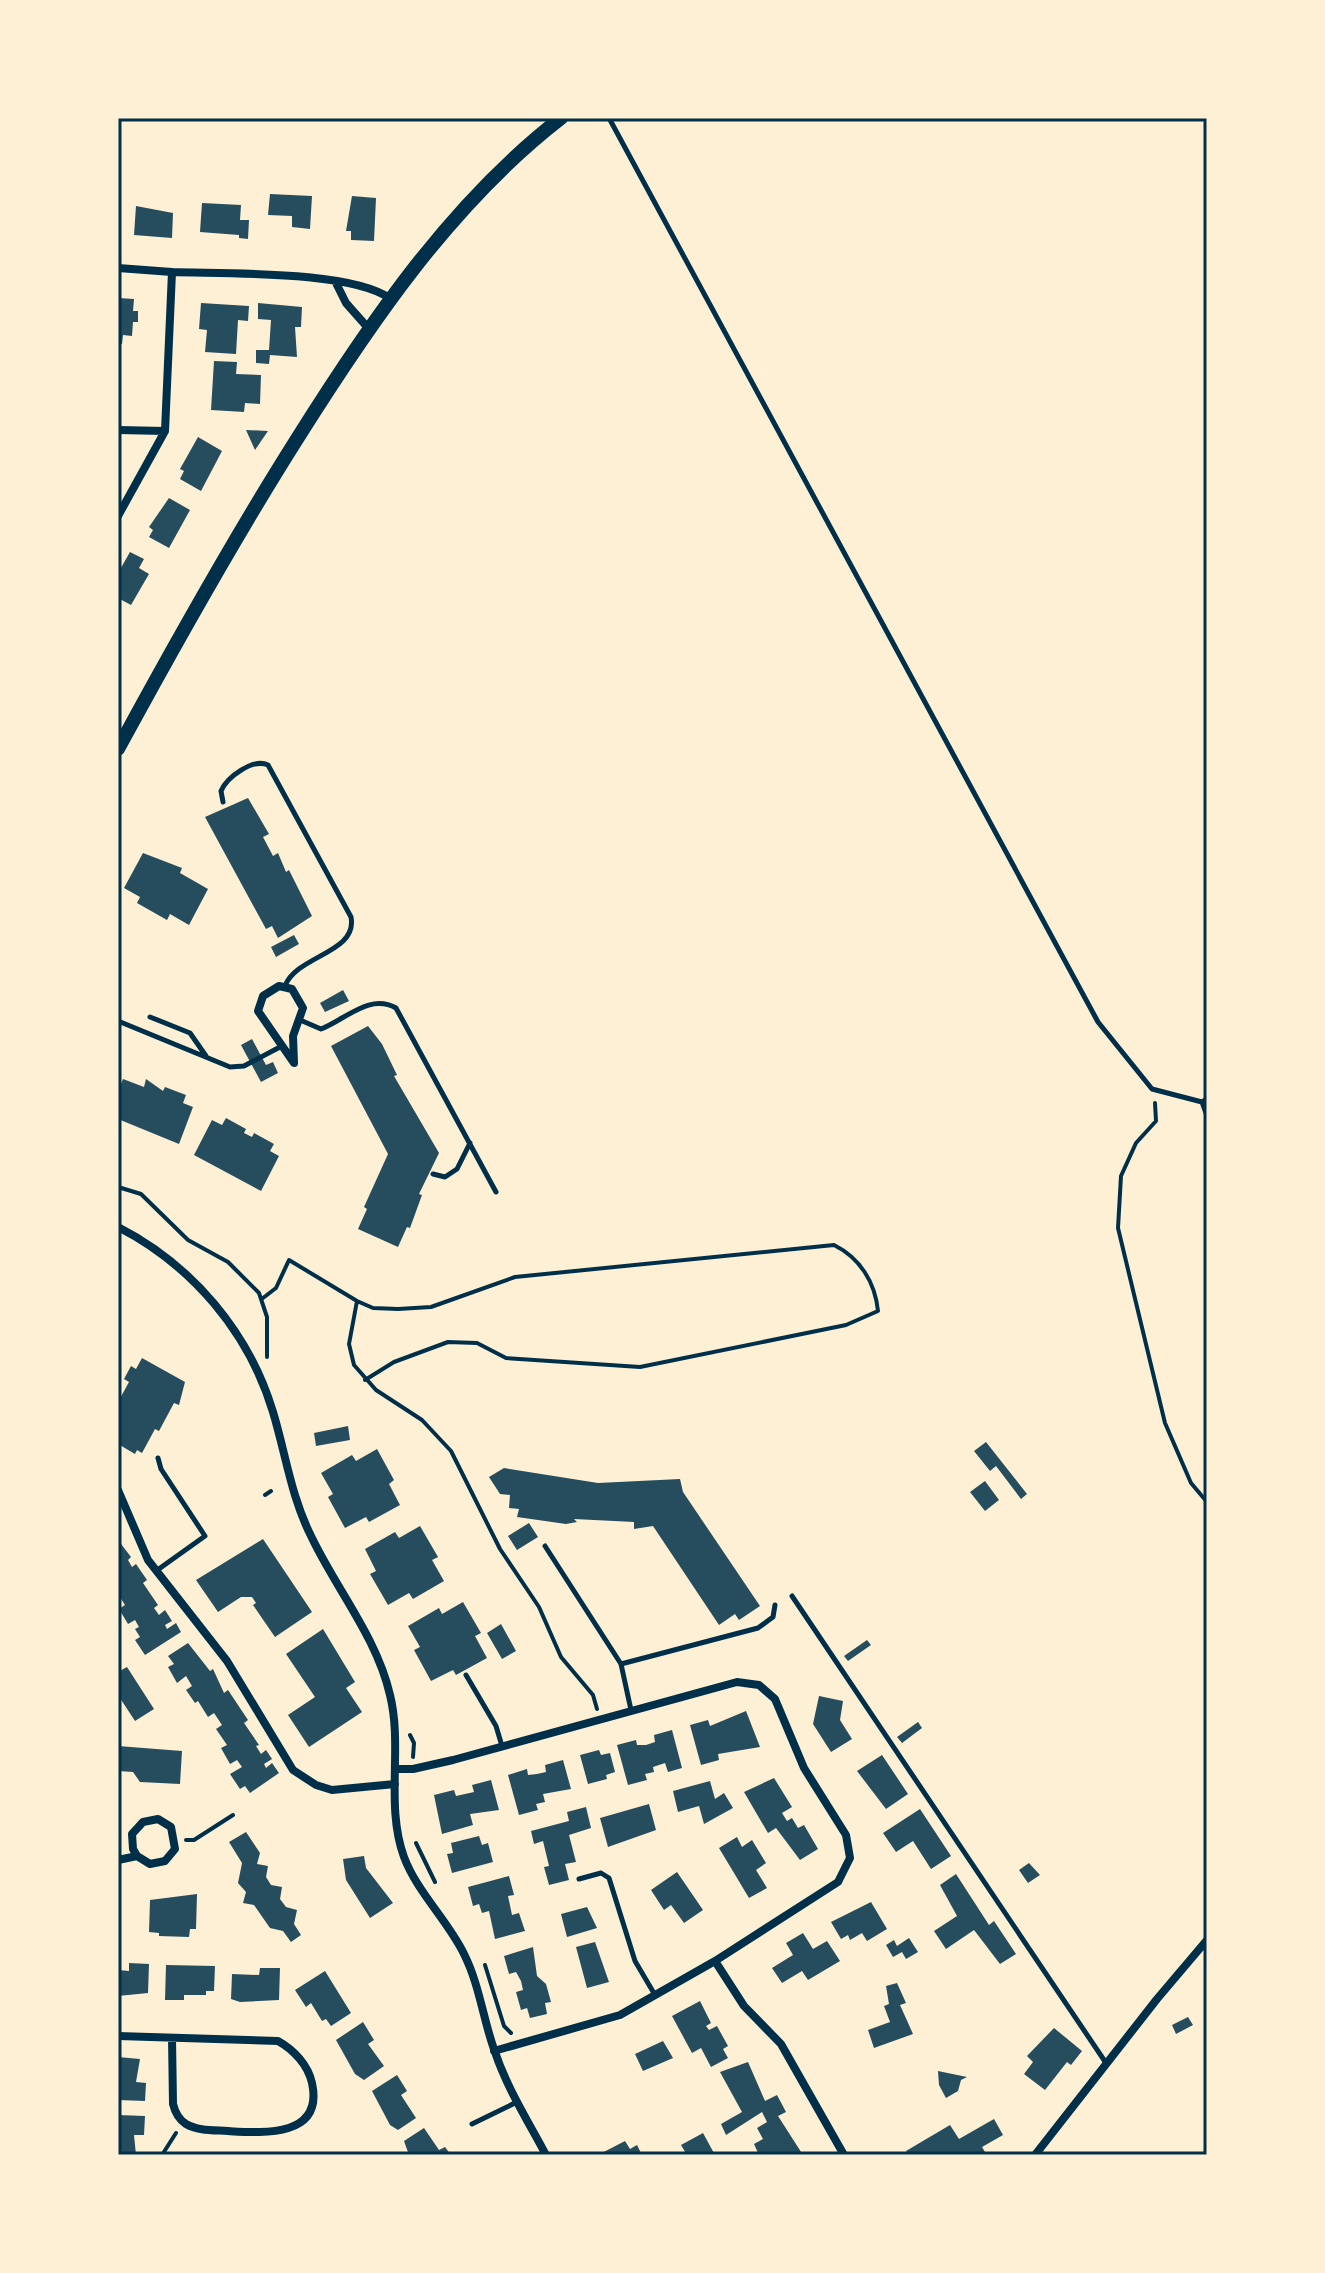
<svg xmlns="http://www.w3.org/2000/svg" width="1325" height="2273" font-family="Montserrat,sans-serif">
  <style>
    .building { fill: #264d5e }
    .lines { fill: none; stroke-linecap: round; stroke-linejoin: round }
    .path { stroke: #003049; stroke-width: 4 }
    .service { stroke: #003049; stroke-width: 5 }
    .minor { stroke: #003049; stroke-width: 8 }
    .secondary { stroke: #003049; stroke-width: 14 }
    .neatline { fill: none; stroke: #003049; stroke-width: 3 }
  </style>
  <rect width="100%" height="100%" fill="#fdf0d5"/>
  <!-- building -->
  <path class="building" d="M270,194L312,196L310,229L292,227V216L268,215Z
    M352,196L376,198L374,241L351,240V231H346Z
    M202,203L241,205L240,220H249L248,239L239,238V235L200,232Z
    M136,206L173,213L172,238L134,235Z
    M118,298L134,299L133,311H138V322H133L132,336L123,335L122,344H118Z
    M201,303L249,306L248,321L238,320L236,354L205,352L207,330L199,329Z
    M258,303L302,307L301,327H295L297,357L270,355L269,364L256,363V350H269L271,320L258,319Z
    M214,361L237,362L236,374L261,375L260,404L245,403L244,412L211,410Z
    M246,430L268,431L255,450Z
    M198,437L222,451L201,491L180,479L184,471L180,469Z
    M169,498L190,510L169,548L149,537L153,530L149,527Z
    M130,552L144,559L139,568L149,574L131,605L118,598V573Z
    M248,798L269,834L263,837L273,856L278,853L286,872L289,870L312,916L278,938L272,926L266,929L205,817Z
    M143,853L182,868L180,873L208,889L189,925L170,914L167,920L137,903L140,897L124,888Z
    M294,935L299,944L276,957L271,947Z
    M343,990L349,1001L325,1012L320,1003Z
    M368,1026L382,1044L397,1075L394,1076L439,1153L419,1194L422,1195L410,1228L407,1227L398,1247L358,1229L367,1209L364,1207L388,1154L331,1046Z
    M252,1039L266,1065L273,1062L278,1073L261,1082L241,1045Z
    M123,1079L144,1087L146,1079L163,1091L165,1087L186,1095L183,1103L193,1107L179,1144L118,1119V1091Z
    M226,1118L246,1129L244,1133L252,1137L254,1133L274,1144L270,1151L279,1156L261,1191L194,1155L212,1120L222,1125Z
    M142,1358L185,1382L179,1405L174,1403L159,1431L155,1429L142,1453L137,1450L135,1454L118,1444V1402L129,1382L124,1379L131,1366L136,1369Z
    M348,1426L350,1440L316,1446L314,1433Z
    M986,1442L1027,1494L1021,1499L996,1466L990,1471L974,1451Z
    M377,1449L394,1480L389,1484L400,1505L369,1522L366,1517L345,1528L328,1497L333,1494L321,1473L352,1455L356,1461Z
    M504,1468L598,1483L680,1479L683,1492L760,1606L739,1620L735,1614L719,1625L653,1526L634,1529V1522L574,1519L577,1522L566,1524L517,1517L519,1509L509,1508L510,1495L500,1494L489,1477Z
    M985,1481L999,1500L985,1511L970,1492Z
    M529,1523L538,1537L517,1550L508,1536Z
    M420,1526L438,1557L432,1560L444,1581L413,1599L409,1593L388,1605L370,1574L376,1571L365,1549L395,1532L399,1538Z
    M263,1539L312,1612L275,1637L253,1605L256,1603L252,1597H241L218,1612L196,1580Z
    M118,1540L131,1557L128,1560L132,1567L136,1564L147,1580L143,1583L158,1605L154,1608L159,1615L165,1610L172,1621L165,1625L167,1629L176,1623L181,1632L145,1655L135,1640L140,1637L135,1629L139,1627L135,1620L128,1624L119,1609L125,1605L118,1594Z
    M463,1602L481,1633L475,1636L487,1658L456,1675L453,1670L431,1681L414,1650L420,1647L408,1626L439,1608L442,1614Z
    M501,1624L516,1651L502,1659L487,1633Z
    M323,1629L355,1682L346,1688L362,1712L309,1747L288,1715L315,1697L286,1654Z
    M867,1640L871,1645L848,1661L844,1656Z
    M188,1643L210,1671L213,1669L224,1693L228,1690L248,1720L244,1723L259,1745L256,1746L261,1754L266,1750L272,1759L264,1764L266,1768L272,1763L279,1773L250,1793L245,1786L240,1789L230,1774L242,1767L237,1760L230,1764L221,1748L227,1745L216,1729L222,1725L214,1713L208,1717L198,1701L195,1703L186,1690L192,1686L186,1676L177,1683L168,1667L174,1664L168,1656Z
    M127,1667L154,1709L135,1721L118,1695V1672Z
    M819,1696L843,1701L840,1720L852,1739L831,1752L813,1724Z
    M746,1711L760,1747L718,1754L719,1760L701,1765L690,1725L708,1720L710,1726Z
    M918,1722L922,1728L902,1743L897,1737Z
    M672,1730L682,1768L668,1772L665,1763L653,1767L654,1772L645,1774L647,1780L628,1785L617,1745L636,1740L637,1745H646L655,1742L654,1735Z
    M118,1746L182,1751L180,1784L140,1782L133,1772L118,1771Z
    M599,1750L601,1755L610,1753L615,1772L606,1775L607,1779L588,1784L580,1755Z
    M882,1755L908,1794L886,1809L857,1771Z
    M563,1760L571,1789L543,1794L545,1802L536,1804L538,1810L519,1815L508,1775L527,1769L528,1775L537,1774L546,1772L545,1765Z
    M774,1778L792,1807L782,1813L787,1821L792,1818L798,1828L804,1825L818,1849L800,1860L776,1828L768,1833L744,1792Z
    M491,1780L499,1810L470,1814L473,1825L442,1834L434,1795L454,1790L456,1796L474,1792L472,1785Z
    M710,1781L715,1799L724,1793L733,1808L704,1824L699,1806L678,1812L673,1791Z
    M649,1804L656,1830L608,1847L600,1818Z
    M586,1807L591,1828L569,1835L576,1862L565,1864L569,1880L549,1885L544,1867L549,1866L543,1841L534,1844L531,1831L569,1821L567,1812Z
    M920,1809L951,1856L931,1869L913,1841L896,1852L883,1833Z
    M246,1832L260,1853L257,1864L268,1866L266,1877L271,1885L282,1887L280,1899L286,1907L297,1910L294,1924L301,1935L291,1942L283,1931L270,1928L254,1905L243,1903L246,1892L238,1883L242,1863L229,1842Z
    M479,1836L482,1845L488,1843L493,1862L452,1873L447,1854L453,1853L451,1843Z
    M737,1837L742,1847L752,1840L766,1863L756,1870L767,1888L749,1898L719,1848Z
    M364,1856L366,1868L393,1903L370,1918L346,1880L343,1859Z
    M1029,1863L1040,1875L1028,1883L1019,1870Z
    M677,1872L703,1910L684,1923L671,1905L664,1910L651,1890Z
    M956,1874L989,1925L994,1921L1016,1954L1000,1964L974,1930L946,1949L934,1931L957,1916L940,1885Z
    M509,1876L514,1895L508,1896L512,1915L519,1913L525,1931L495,1939L489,1911L482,1913L479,1904L473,1906L468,1887Z
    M197,1894L196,1929H190L189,1937L159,1936V1933L149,1932L150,1900Z
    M871,1902L887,1929L867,1941L862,1933L850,1940L848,1935L841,1939L831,1922Z
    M587,1907L597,1928L567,1937L561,1914Z
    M803,1933L813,1949L827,1941L840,1961L808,1980L802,1971L782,1983L772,1968L793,1955L786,1943Z
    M909,1938L918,1952L906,1959L902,1952L893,1957L886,1945L894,1940L897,1946Z
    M595,1942L609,1982L587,1988L576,1947Z
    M533,1947L537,1976L546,1984L551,2002L545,2003L547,2014L530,2018L527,2008L521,2010L516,1992L523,1990L521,1981L516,1972L509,1974L504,1956Z
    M129,1963L149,1964L148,1993L118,1996V1970L129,1971Z
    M166,1965L215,1966L214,1991H206V1995H184V2000H165Z
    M260,1968H280L279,2000L240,2002L231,1999L232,1974L259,1975Z
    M325,1971L351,2013L331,2026L326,2019L322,2021L311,2003L306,2007L295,1990Z
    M897,1983L906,2003L900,2005L913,2034L874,2048L868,2030L890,2022L884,2006L889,2004L886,1986Z
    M700,2001L711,2023L706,2026L709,2030L717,2026L728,2046L723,2049L728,2058L711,2067L701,2048L692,2053L672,2016Z
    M1188,2017L1193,2025L1176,2034L1172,2025Z
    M363,2022L374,2040L368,2044L384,2066L364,2080L355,2074L336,2040Z
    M1054,2028L1082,2051L1071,2065L1067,2062L1045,2090L1024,2074L1033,2062L1027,2056Z
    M663,2041L673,2058L643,2071L635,2054Z
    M118,2057L140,2059L136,2082L146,2083L145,2101L118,2100Z
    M748,2062L765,2101L777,2095L786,2112L778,2116L803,2155H759L754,2144L763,2139L757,2128L767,2122L762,2112L726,2135L721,2124L742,2112L720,2072Z
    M938,2071L967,2077L961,2080L958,2091L946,2098L939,2085Z
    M397,2075L407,2091L401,2095L416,2118L398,2130L390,2125L372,2091Z
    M118,2115L145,2116L144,2135H134L136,2155H118Z
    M994,2119L1003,2135L982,2147L985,2152L980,2155H909L906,2151L950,2125L959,2139Z
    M424,2128L439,2150L445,2147L451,2155H409L404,2141Z
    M703,2133L715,2155H687L681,2145Z
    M625,2141L630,2149L637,2145L642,2155H598Z"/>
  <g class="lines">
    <!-- path -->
    <path class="path" d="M1155,1103L1156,1121L1136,1143L1121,1176L1118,1228L1165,1423L1191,1483L1207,1502
      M118,1187L141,1194L188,1240L228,1262L259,1293L267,1317V1357
      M263,1298L276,1288L289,1260L357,1301L373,1308L398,1309L431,1307L515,1277L834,1245C860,1258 875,1282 878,1311L846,1325L640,1367L506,1358L477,1343L448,1342L394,1362L365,1380
      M357,1301L349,1344L354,1365L376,1390L422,1420L451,1451L500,1549L539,1607L561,1657L593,1695L597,1709
      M265,1495L271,1491
      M410,1735L414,1743L413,1757
      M186,1840H194L233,1815
      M416,1843L435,1882
      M485,1965L504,2026L511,2033
      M162,2155L176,2133"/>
    <!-- service -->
    <path class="service" d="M609,118L1098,1022L1152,1089L1202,1102
      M223,802L221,791C227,777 253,758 268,765L351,917C358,953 297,955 285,986
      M150,1017L190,1033L206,1056
      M300,1020L321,1029C346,1019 370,993 396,1008L496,1192
      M118,1021L230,1067L244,1066L280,1047
      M1207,1099L1202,1102L1207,1116
      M433,1174L445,1177L457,1169L470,1143
      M545,1546L621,1664L631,1710
      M156,1571L205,1536L161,1469L158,1458
      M792,1596L1106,2063
      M621,1664L758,1628L773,1617L775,1605
      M466,1675L496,1726L502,1746
      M579,1879L601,1873L609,1878L635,1961L655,1995
      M472,2124L517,2102"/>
    <!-- minor -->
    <path class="minor" d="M118,268L172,272
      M336,283L346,303L369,329
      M118,430L165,431
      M118,516L165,431L172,272C224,274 352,270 391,299
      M279,986L292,989L303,1008L293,1036L294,1063L258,1011L263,996Z
      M118,1227C192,1265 249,1332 273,1412C286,1455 291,1497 312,1538C337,1590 377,1638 390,1695C403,1747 385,1805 404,1857C417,1892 448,1921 464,1954C480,1986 483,2020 495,2052C507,2088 528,2121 546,2155
      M118,1490L148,1560L227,1661L293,1770L316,1785L332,1790L395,1784
      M395,1769H413L453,1760L737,1682L759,1685L775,1699L804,1768L846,1835L850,1858L838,1882L715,1961L620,2015L494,2051
      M118,1860L137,1856L150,1864L165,1861L175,1849L171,1827L158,1819L143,1822L132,1834L133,1849L137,1856
      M715,1961L744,2006L781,2044L844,2155
      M118,2036L278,2041C294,2050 308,2065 312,2083C324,2138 262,2133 228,2131C214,2130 198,2131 186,2124C178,2119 175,2112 173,2104L172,2038
      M1035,2155L1157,1999L1207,1940"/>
    <!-- secondary -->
    <path class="secondary" d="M118,749C175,644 233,540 297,439C370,323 451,203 561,118"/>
  </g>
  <!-- border -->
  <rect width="1325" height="2273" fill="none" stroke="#fdf0d5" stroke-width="240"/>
  <rect x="120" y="120" width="1085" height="2033" class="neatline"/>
</svg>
